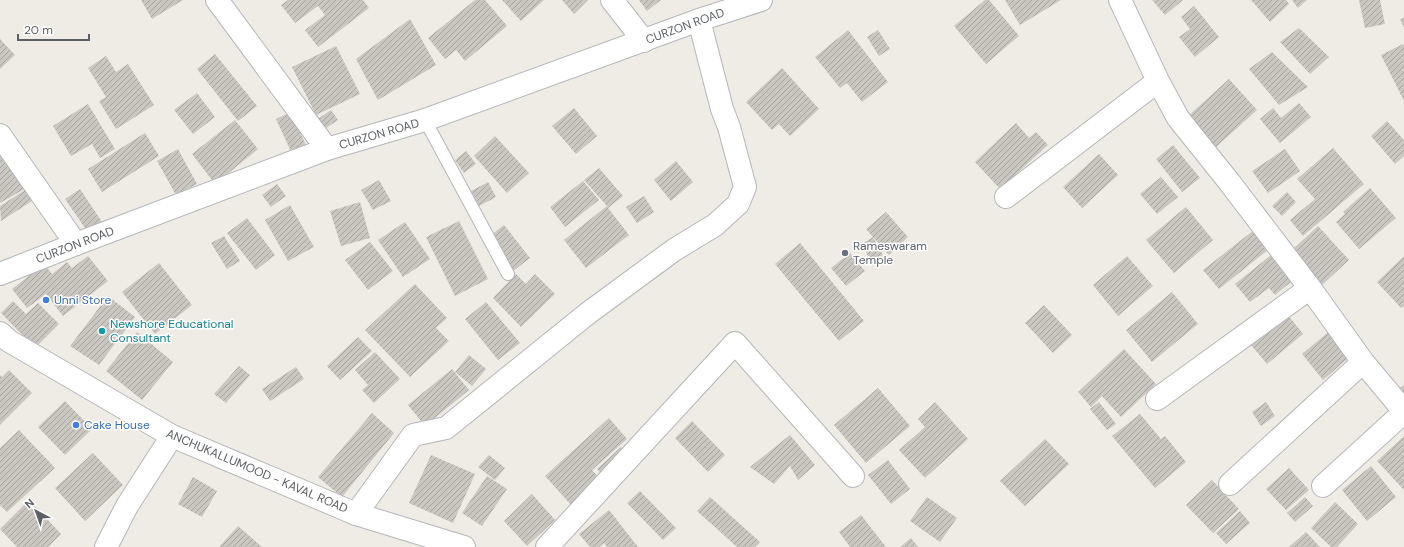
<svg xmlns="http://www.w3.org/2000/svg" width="1404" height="547" font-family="'DM Sans',sans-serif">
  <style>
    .building { fill: url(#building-hatch) }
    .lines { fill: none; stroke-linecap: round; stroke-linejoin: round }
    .service-casing { stroke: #b4b6bb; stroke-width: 14 }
    .minor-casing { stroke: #b4b6bb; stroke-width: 24 }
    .tertiary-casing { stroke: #b4b6bb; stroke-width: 24 }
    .secondary-casing { stroke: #b3b7bb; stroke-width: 24 }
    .service { stroke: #fff; stroke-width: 12 }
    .minor { stroke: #fff; stroke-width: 22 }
    .tertiary { stroke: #fff; stroke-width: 22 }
    .secondary { stroke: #fff; stroke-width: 22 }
    .worship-dot { fill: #6b7280; stroke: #fff; stroke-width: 1.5 }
    .shop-dot { fill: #3f7fe0; stroke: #fff; stroke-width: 1.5 }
    .culture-dot { fill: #0f9aa8; stroke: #fff; stroke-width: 1.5 }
    .labels { text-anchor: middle; stroke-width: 3; stroke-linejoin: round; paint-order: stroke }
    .street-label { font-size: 12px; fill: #5c6064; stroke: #fff }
    .worship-label { font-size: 12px; fill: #5b616d; stroke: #fff; text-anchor: start }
    .shop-label { font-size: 12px; fill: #366cbe; stroke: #fff; text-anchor: start }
    .culture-label { font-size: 12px; fill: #0d838f; stroke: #fff; text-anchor: start }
  </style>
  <defs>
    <pattern id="building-hatch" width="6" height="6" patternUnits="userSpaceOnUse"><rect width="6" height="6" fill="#cac7c1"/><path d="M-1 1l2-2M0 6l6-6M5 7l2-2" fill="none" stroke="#a7a5a0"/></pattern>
  </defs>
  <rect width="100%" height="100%" fill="#eeece4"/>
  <!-- building -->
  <path class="building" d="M141,0H183L152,19Z
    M288,0H363L369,8L318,47L305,30L325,15L318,6L295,23L281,5Z
    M475,0H485L507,26L465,61L456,50L445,59L428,38Z
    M502,0H544L521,21Z
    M562,0H588L574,14Z
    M639,0H661L647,11Z
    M985,0H989L1019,36L986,64L954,26Z
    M1005,0H1061L1020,25Z
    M1152,0H1183L1165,15Z
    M1251,0H1286L1289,4L1270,22Z
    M1292,0H1307L1298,8Z
    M1359,0H1380L1385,24L1365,28Z
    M1194,6L1219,37L1195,57L1179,37L1190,29L1181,17Z
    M1404,18V28L1400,19Z
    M410,19L436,65L378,100L356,59Z
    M1299,28L1329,57L1310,74L1280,42Z
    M848,30L888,82L862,102L847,83L840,88L815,57Z
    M878,30L890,49L879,56L867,37Z
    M0,39L15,55L0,69Z
    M1403,44L1404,45V101L1381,55Z
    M336,46L360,94L316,115L292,67Z
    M1272,52L1308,87L1279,105L1249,69Z
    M215,54L257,106L238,121L197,69Z
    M106,56L116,72L128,64L154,105L116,129L99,101L106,97L88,68Z
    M782,68L819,109L790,136L779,124L772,130L746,102Z
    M1229,79L1257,110L1215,148L1187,117Z
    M197,93L215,117L193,134L174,110Z
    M1299,103L1311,117L1280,143L1260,119L1273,108L1281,118Z
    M88,104L115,149L100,158L92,144L71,156L53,126Z
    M574,108L597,136L576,154L552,126Z
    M331,110L338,120L320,132L313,122Z
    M291,112L308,150L293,156L276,119Z
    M235,120L258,149L215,184L192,154Z
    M1387,121L1404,140V156L1395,164L1371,136Z
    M1016,123L1029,138L1036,132L1048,145L1000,189L975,162Z
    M145,133L159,156L102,192L88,169Z
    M495,136L529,173L507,193L474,156Z
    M0,140L28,187L0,203Z
    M1173,145L1200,178L1182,192L1156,159Z
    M1333,148L1364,184L1303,236L1290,220L1315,199L1297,179Z
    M178,149L197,184L176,195L157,161Z
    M1285,149L1300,171L1268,193L1252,171Z
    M466,151L476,164L464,173L455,160Z
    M1099,154L1118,175L1082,208L1063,187Z
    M676,161L693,182L671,201L654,180Z
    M599,168L623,196L608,208L629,235L586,268L564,240L607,206L584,180Z
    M1161,177L1178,197L1157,214L1140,194Z
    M379,180L391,201L373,210L361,190Z
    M583,181L599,200L565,227L550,207Z
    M488,182L496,197L479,206L471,191Z
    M277,184L286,196L271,207L262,195Z
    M1370,188L1396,218L1359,249L1336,222L1345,214L1343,212Z
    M80,189L102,222L87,231L65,199Z
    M25,190L32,201L1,221L0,206Z
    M1287,192L1296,202L1282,216L1272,206Z
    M644,196L654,212L637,223L626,207Z
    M360,202L370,238L341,246L330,211Z
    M290,205L314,247L288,261L265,220Z
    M1186,207L1213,240L1174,273L1146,240Z
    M886,212L908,237L889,255L866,229Z
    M247,218L275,255L256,270L227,233Z
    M459,221L488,279L455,296L426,237Z
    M405,222L430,259L403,277L378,240Z
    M504,225L530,258L512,272L486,239Z
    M1318,226L1349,260L1322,285L1291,251Z
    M1254,230L1269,249L1219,289L1203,270Z
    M224,236L240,261L227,269L211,243Z
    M873,237L883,255L871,262L862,244Z
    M370,242L393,271L368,290L345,260Z
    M800,243L864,321L839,341L775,264Z
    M1276,251L1297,277L1275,295L1269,288L1250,302L1235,284Z
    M850,253L865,271L846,286L831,268Z
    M88,256L108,281L63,316L46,294L27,308L12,289L44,264L52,274L67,262L72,268Z
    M1127,256L1153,286L1118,316L1093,285Z
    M1404,256V306L1401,308L1377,282Z
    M159,263L192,305L155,334L122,292Z
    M516,274L526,284L535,274L555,294L521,327L493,298Z
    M415,284L447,318L436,328L449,341L410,377L365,330Z
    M1172,292L1198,324L1152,362L1126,330Z
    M108,296L135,317L99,365L70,346Z
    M13,301L26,314L38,303L59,324L35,348L1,313Z
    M486,302L520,343L498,360L465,319Z
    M1044,305L1072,335L1053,353L1025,323Z
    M1288,315L1303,334L1267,364L1251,345Z
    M1332,329L1353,354L1323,380L1302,354Z
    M137,332L173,362L142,400L106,371Z
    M358,337L372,351L340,380L327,366Z
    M1124,349L1156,384L1121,417L1102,396L1091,407L1078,392Z
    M375,352L400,379L374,403L362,390L368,385L355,370Z
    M469,355L486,369L472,386L455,372Z
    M239,366L250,375L226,403L214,394Z
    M296,367L304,379L270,401L262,389Z
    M452,369L469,390L425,426L408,405Z
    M9,370L32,393L0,425V375L2,377Z
    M1404,385V397L1397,390Z
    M878,388L910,426L866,463L834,425Z
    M65,401L92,429L65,455L38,427Z
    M935,402L968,439L925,478L899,450L925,427L918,419Z
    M1099,402L1116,424L1107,430L1090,409Z
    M1266,402L1275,416L1261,426L1252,412Z
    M372,413L394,433L342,497L318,477Z
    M1140,414L1161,439L1165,436L1186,462L1155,488L1112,436Z
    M609,418L627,439L592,470L601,480L572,506L545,476Z
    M692,421L725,455L708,472L675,438Z
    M19,430L55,468L7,512L0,505V448Z
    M790,435L815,465L798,480L790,466L774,484L750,467Z
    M1404,436V490L1377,461Z
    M1045,439L1069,464L1025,506L1000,481Z
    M621,447L631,458L607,480L597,469Z
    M93,453L123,485L85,521L55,488Z
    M431,455L475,474L453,523L409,503Z
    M489,455L505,468L495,480L478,467Z
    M888,460L910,489L891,504L868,475Z
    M1371,466L1396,497L1367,521L1342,490Z
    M1289,468L1309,490L1286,510L1266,489Z
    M487,476L507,489L482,526L462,513Z
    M193,477L217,491L202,517L178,504Z
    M1212,480L1239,509L1213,533L1186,505Z
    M640,491L676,528L663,540L627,503Z
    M532,494L555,520L527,546L504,521Z
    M710,497L760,542L755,547H737L697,511Z
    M927,497L957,518L940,542L910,521Z
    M1305,497L1313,506L1295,522L1287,513Z
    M29,500L61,534L48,547H17L0,529Z
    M1335,502L1358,524L1337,547H1331L1311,528Z
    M609,510L638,547H607L604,543L599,547H590L579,534Z
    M1240,511L1250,523L1226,544L1216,533Z
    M861,515L886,547H850L839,532Z
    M238,526L262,547H219Z
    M1306,532L1320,547H1289Z
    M911,538L918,547H900Z"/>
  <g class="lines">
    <defs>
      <path id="service" d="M425,120L508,274"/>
      <path id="minor" d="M217,0L327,149
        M612,0L644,41
        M1120,0L1158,81L1178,118L1230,183L1310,288L1363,362L1404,411
        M0,135L76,244
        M1006,197L1158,81
        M1157,399L1310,288
        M1230,484L1363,362
        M1323,486L1404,412
        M356,514L413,435L446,428L587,314L674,250L715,225L738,204L745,187L729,127L722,109L699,20
        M106,547L127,506L172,436
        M547,547L735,343L853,476"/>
      <path id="tertiary" d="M0,333L9,341L172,436L356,514L464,547"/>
      <path id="secondary" d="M0,274L76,244L327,149L425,120L699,20L761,0"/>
    </defs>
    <!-- service casing -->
    <use href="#service" class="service-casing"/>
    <!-- minor casing -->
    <use href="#minor" class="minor-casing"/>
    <!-- tertiary casing -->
    <use href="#tertiary" class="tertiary-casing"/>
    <!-- secondary casing -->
    <use href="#secondary" class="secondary-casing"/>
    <!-- service -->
    <use href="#service" class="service"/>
    <!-- minor -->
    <use href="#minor" class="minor"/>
    <!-- tertiary -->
    <use href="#tertiary" class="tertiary"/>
    <!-- secondary -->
    <use href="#secondary" class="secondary"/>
  </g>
  <!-- markers -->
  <circle class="worship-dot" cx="845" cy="253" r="4"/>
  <g class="shop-dot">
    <circle cx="46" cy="300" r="4"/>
    <circle cx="76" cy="425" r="4"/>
  </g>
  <circle class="culture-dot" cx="102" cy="331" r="4"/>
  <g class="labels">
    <!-- street labels -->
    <g class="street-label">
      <text transform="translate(685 26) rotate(-20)" y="4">CURZON ROAD</text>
      <text transform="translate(379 134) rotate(-16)" y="4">CURZON ROAD</text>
      <text transform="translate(75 245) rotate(-21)" y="4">CURZON ROAD</text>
      <text transform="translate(257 471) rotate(23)" y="4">ANCHUKALLUMOOD - KAVAL ROAD</text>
    </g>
    <!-- worship labels -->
    <g class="worship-label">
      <text x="853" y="250">Rameswaram<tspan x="853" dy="14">Temple</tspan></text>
    </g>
    <!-- shop labels -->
    <g class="shop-label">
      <text x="54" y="304">Unni Store</text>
      <text x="84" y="429">Cake House</text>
    </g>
    <!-- culture labels -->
    <g class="culture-label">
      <text x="110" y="328">Newshore Educational<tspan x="110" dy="14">Consultant</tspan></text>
    </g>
  </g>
  <!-- north arrow -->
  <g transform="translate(36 511) rotate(319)" stroke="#ffffff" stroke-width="3" paint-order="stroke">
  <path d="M0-3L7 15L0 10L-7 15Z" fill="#5c6064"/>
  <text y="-6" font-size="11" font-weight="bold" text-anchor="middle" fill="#5c6064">N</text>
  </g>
  <!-- scale -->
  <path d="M18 34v6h71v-6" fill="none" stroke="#5c6064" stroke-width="2"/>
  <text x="24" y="34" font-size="12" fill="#5c6064" stroke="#ffffff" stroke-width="3" paint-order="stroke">20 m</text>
</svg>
